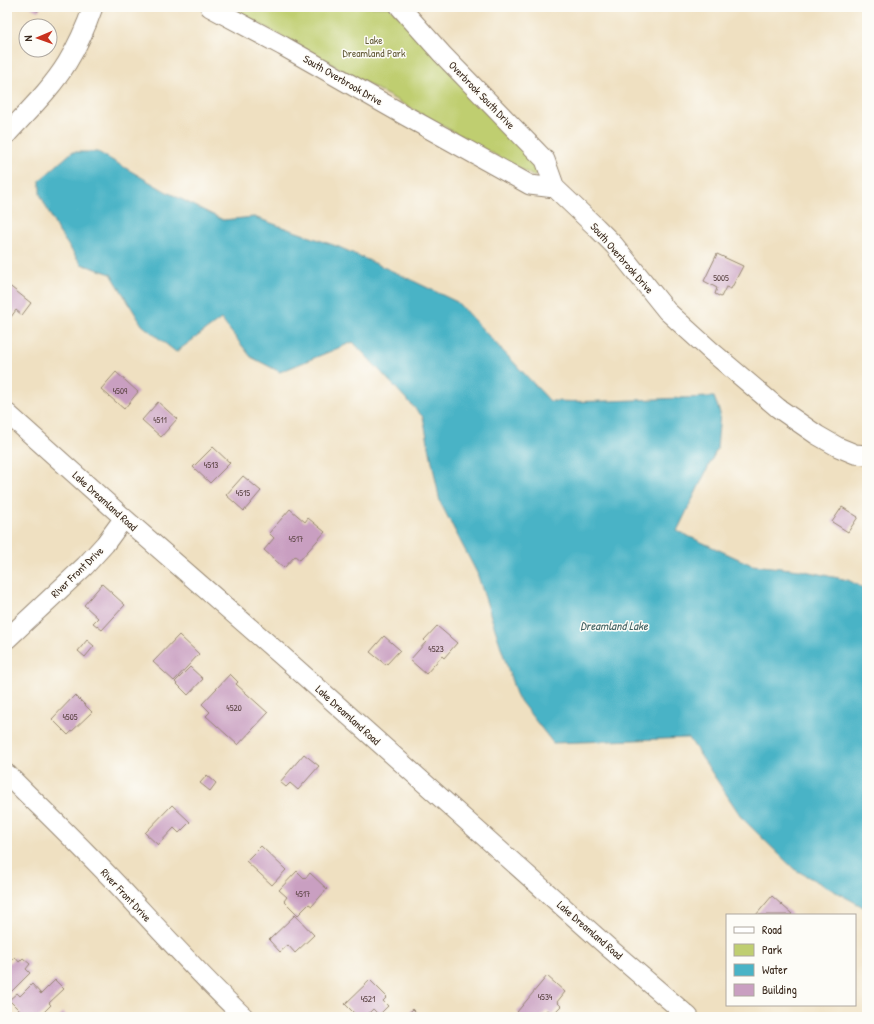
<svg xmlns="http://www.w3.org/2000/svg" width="874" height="1024" font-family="'Patrick Hand',sans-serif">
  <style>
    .green { fill: #bfce70; stroke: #7d7c47 }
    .water { fill: #49b3c6; stroke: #426e72 }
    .building { fill: #c99fc1 }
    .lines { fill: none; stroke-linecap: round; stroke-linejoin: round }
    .street-casing { stroke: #958570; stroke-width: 21 }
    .street { stroke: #fff; stroke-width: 19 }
    .labels { text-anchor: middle; stroke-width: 3; stroke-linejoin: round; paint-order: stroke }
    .number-label { font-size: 9px; fill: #5e4747 }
    .park-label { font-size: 11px; fill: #635b37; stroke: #fdfcf7 }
    .street-label { font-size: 11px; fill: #3b2a1e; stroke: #fdfcf7 }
    .water-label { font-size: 12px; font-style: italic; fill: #416161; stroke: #fdfcf7 }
  </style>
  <rect width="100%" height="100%" fill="#fdfcf7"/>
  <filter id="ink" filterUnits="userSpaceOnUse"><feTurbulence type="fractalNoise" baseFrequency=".025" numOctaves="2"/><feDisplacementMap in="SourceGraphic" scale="8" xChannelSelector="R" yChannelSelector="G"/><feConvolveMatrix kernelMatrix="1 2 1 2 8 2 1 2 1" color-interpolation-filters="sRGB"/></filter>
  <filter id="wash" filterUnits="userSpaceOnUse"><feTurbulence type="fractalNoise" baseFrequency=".012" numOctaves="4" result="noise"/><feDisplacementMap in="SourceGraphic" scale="16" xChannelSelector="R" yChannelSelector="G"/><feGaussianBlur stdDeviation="0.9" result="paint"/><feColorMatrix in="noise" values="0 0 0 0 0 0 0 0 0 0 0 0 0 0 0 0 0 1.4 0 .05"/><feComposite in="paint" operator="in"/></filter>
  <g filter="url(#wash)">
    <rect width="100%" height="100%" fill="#efe0c1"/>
    <!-- green -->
    <path class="green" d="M229,7H390L533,158L540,170L536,175L533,176Z"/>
    <!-- water -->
    <path class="water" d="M72,152H98L165,191L223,220L254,217L339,247L401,275L457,302L550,401C605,403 659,398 714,397L720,413L717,449L677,531L752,565L800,570L848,580L867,590V909L794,869L742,818L689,738L553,743L517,697L477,573L440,502L423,417L353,342L280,372L251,357L221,319L176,352L142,325L111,274L81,264L57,229L40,194V180Z"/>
    <g id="blocks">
      <!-- building -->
      <path class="building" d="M30,7H41L38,11Z
        M717,254L743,266L731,289L726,287L721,297L715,294L717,288L704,281Z
        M7,284L31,303L22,315L16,310L11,317L7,314Z
        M116,372L138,392L124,409L101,389Z
        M158,402L177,419L161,437L142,420Z
        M213,447L230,463L210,483L193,467Z
        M243,476L261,491L244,511L226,495Z
        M842,507L858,517L848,532L832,522Z
        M290,509L305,522L308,518L325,532L300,560L295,556L284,568L264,550L274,538L269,533Z
        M102,584L125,605L102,630L93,623L98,618L84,605Z
        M437,626L457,643L444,658L442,656L426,674L410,660L426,642L424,640Z
        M179,635L199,654L174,681L153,662Z
        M384,636L400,650L386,665L370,652Z
        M87,640L94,646L85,657L78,651Z
        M190,667L203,679L188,695L175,682Z
        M230,674L238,682L236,684L268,713L238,745L206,716L210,712L202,704Z
        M75,695L92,712L68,735L52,719Z
        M304,754L319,766L298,790L290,783L286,787L280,782Z
        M207,775L216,783L210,791L200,783Z
        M172,805L190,822L179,833L174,828L158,845L145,833Z
        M261,846L286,870L272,885L246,861Z
        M297,871L305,879L310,873L327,889L312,906L309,904L298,915L284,901L287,897L279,890Z
        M772,896L792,914L791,915H756Z
        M295,915L314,935L295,953L288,945L280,952L269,940Z
        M15,957L19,962L23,958L30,964L26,969L30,973L7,996V965Z
        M547,976L565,992L557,1002L561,1006L552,1015L547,1010L541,1017H523L517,1012Z
        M55,980L64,989L49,1003L51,1005L39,1017H21L19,1015L21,1012L9,1000L17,993L20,996L32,984L41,994Z
        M370,980L387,997L383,1001L388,1006L379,1015L373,1009L365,1017H358L345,1004Z
        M413,1009L418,1014L415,1017H404Z
        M63,1012L68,1017H59Z"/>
    </g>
  </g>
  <g filter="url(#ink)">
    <use href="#blocks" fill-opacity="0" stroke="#958570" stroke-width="1"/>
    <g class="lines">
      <defs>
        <path id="street" d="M210,7L283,46L406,116L530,185L555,188L596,227L614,245L667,311L711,351L778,408L817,435L838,447L855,454L867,455
          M400,7L442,54L545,160L555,188
          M7,134C28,111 51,89 67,63C78,45 86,27 93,7
          M7,413L124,518L281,655L609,948L689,1017
          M7,639L85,566L105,544L124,518
          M7,774C47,814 88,853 127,895C165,936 203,978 244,1017"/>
      </defs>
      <!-- street casing -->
      <use href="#street" class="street-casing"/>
      <!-- street -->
      <use href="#street" class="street"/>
    </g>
  </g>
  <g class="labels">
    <!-- number labels -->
    <g class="number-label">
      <text x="721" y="281">5005</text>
      <text x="120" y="394">4509</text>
      <text x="160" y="423">4511</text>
      <text x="211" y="468">4513</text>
      <text x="243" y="496">4515</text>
      <text x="296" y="542">4517</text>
      <text x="436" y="652">4523</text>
      <text x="234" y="711">4520</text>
      <text x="70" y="720">4505</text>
      <text x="303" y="897">4517</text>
      <text x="545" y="1000">4534</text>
      <text x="368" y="1002">4521</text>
    </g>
    <!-- park labels -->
    <g class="park-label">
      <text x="374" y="44">Lake<tspan x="374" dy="13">Dreamland Park</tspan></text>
    </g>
    <!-- street labels -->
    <g class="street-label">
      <text transform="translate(343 80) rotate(30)" y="4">South Overbrook Drive</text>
      <text transform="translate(482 95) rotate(46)" y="4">Overbrook South Drive</text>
      <text transform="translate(622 258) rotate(49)" y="4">South Overbrook Drive</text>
      <text transform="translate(105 501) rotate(42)" y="4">Lake Dreamland Road</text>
      <text transform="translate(77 572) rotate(-44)" y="4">River Front Drive</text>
      <text transform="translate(348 715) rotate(42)" y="4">Lake Dreamland Road</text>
      <text transform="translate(126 895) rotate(47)" y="4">River Front Drive</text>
      <text transform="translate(590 930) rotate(41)" y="4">Lake Dreamland Road</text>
    </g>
    <!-- water labels -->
    <g class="water-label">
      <text x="614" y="630">Dreamland Lake</text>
    </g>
  </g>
  <!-- margin -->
  <rect width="874" height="1024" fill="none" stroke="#fdfcf7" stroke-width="24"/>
  <!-- legend -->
  <rect x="726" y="914" width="130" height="92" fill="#fdfcf7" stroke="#afa8a0"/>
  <rect x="734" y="927" width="20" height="6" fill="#ffffff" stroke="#afa8a0"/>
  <text x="762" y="934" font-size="12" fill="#3b2a1e">Road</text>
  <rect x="734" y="944" width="20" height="12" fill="#bfce70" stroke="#afa8a0"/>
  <text x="762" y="954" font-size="12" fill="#3b2a1e">Park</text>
  <rect x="734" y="964" width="20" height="12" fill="#49b3c6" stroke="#afa8a0"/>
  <text x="762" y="974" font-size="12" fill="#3b2a1e">Water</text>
  <rect x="734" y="984" width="20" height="12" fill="#c99fc1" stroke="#afa8a0"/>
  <text x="762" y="994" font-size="12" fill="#3b2a1e">Building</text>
  <!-- north arrow -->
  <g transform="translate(38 38) rotate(268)"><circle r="19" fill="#fdfcf7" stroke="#afa8a0"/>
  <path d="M0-3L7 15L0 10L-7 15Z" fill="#c8321e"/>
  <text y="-6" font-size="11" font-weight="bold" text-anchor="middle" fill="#3b2a1e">N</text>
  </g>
</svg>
